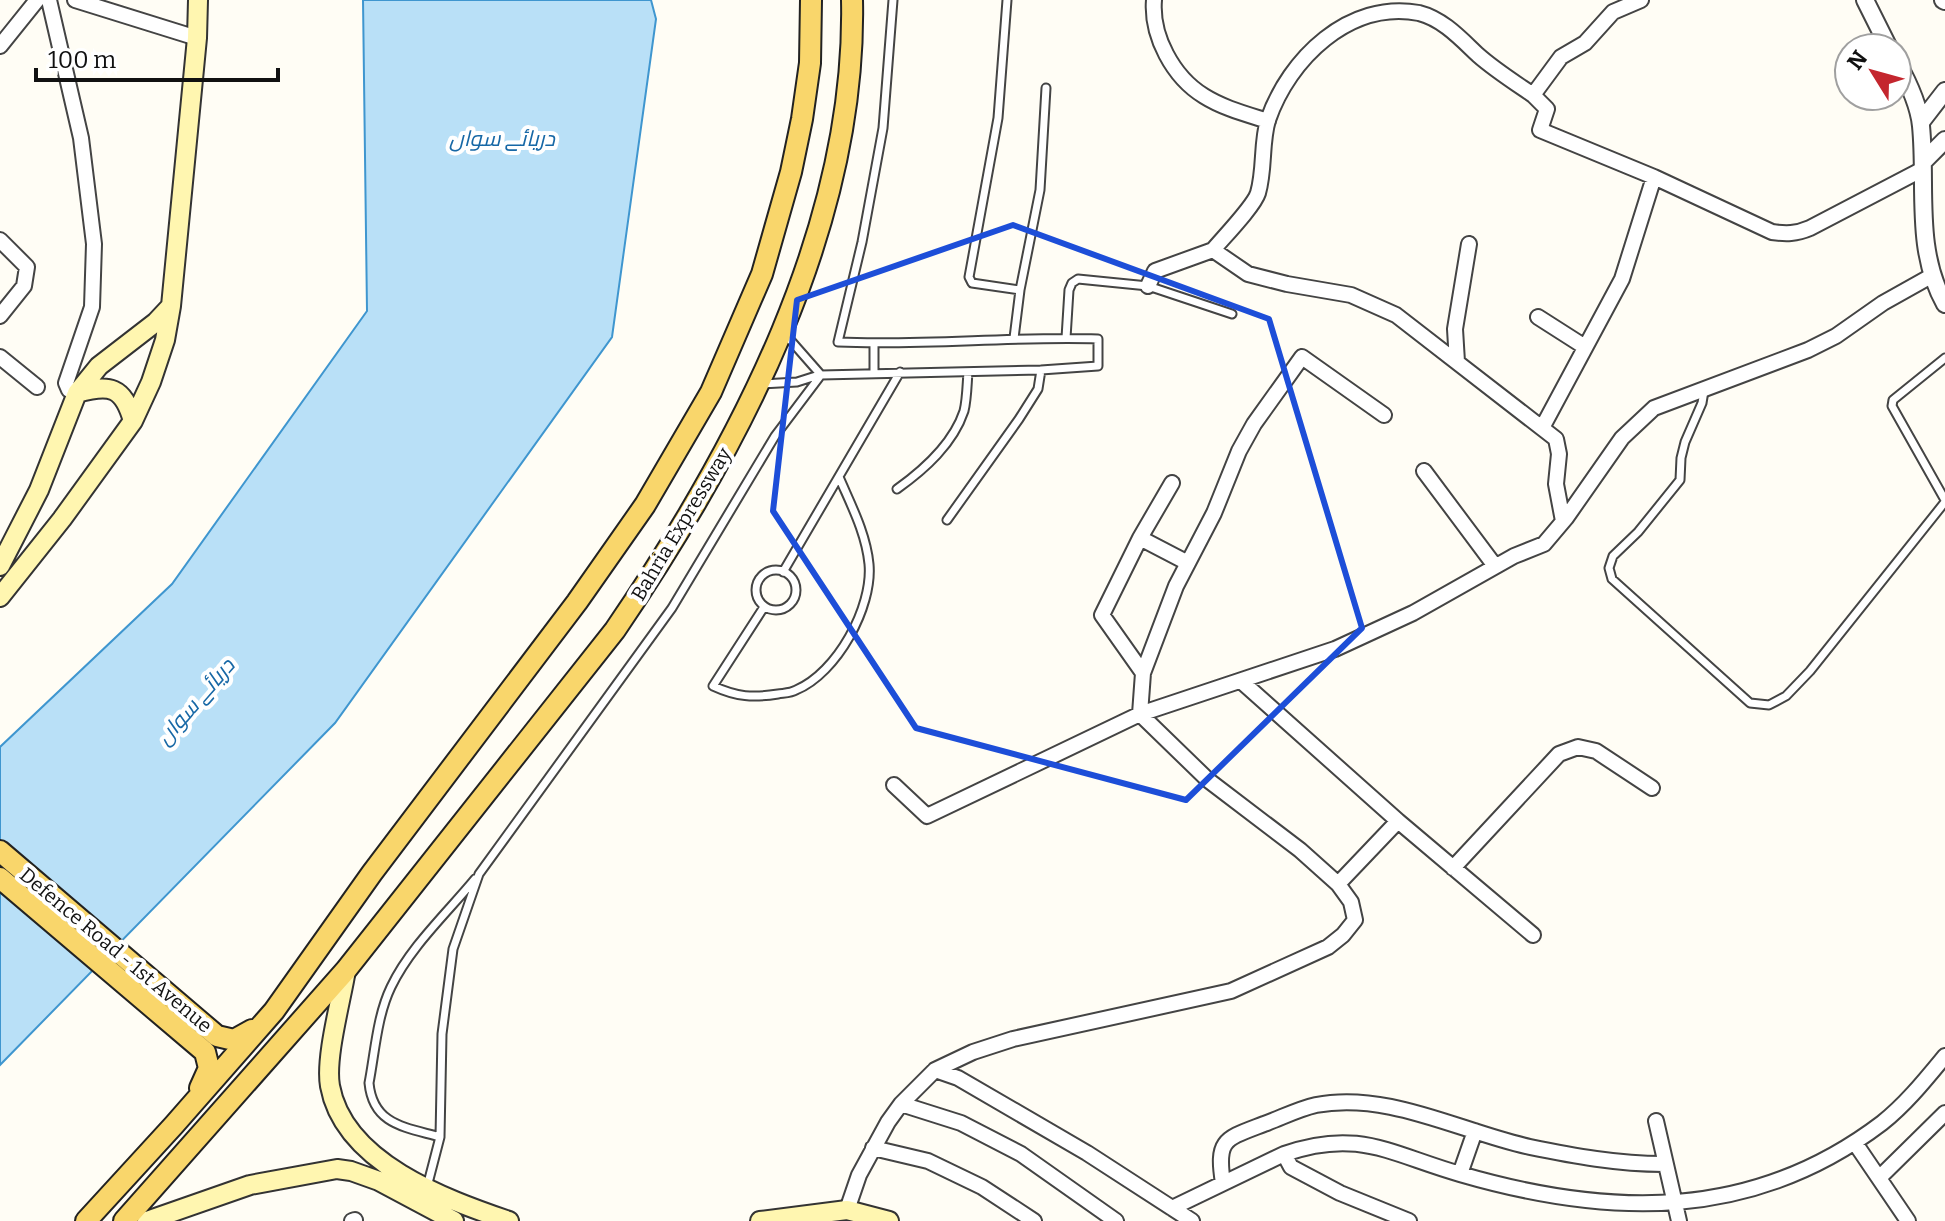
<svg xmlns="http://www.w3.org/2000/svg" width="1945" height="1221" font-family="Bitter,Cairo,serif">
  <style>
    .water { fill: #b9e0f7; stroke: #3f96cf; stroke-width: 2 }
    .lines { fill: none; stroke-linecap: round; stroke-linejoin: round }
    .service-casing { stroke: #444; stroke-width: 11 }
    .minor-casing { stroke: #444; stroke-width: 18 }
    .tertiary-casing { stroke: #444; stroke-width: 20 }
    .secondary-casing { stroke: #333; stroke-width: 22 }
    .primary-casing { stroke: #222; stroke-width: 24 }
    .service { stroke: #fff; stroke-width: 7 }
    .minor { stroke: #fff; stroke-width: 14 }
    .tertiary { stroke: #fff; stroke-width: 16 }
    .secondary { stroke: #fff6b0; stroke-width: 18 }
    .primary { stroke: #f9d66b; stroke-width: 20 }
    .marked { fill: none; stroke: #1d4ed8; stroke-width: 6; stroke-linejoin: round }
    .labels { text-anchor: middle; stroke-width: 8; stroke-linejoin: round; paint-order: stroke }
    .street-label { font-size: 20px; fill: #111; stroke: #fff }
    .water-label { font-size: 22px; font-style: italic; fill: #1768a6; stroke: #fff }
  </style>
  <rect width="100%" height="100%" fill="#fffdf5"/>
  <!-- water -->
  <path class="water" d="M363,0H651L656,19L612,337L335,723L0,1065V747L172,584L367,311Z"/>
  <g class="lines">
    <defs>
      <path id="service" d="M1007,0L998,118L969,277L972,283L1020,290
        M785,334L821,375L1041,370L1098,366V339C1011,336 924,346 838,342L862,242L883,128L893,0
        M1014,338L1020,290L1040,190L1046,88
        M1066,338L1069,290L1072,283L1078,279L1148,286L1232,314
        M1945,358L1893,400L1892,406L1945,500
        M874,373V343
        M760,384L797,382L819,375
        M1704,391L1702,403L1685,442L1681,458L1680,480L1638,532L1613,556L1609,568L1612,579L1750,703L1769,705L1786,696L1810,671L1945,502
        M897,489C925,469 953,444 964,411C967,399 967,384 968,372
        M947,520L1019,419L1038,389L1041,370
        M756 590a20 20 0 1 1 40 0a20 20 0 1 1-40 0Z
        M783,572L900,372
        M764,607L713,686C737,697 753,698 778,694C784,693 791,693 796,690C837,673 873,607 869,564C866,533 851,505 839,477
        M440,1137C405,1127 373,1125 369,1083C375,1052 377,1016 391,987C410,947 447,913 475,879
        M427,1187L440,1137L442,1034L453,949L479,874L672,608L775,436L821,375"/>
      <path id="minor" d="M49,0L81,138L94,244L92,307L66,383L69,390L77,393
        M75,0L197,38
        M1154,0C1151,36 1173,77 1204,96C1223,108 1246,114 1268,121
        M1641,0L1613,12L1585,43L1561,57L1533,95L1547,109L1540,130L1654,177L1772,232C1786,234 1796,234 1810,228L1923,169
        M0,46L37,0
        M0,240L27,267L24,286L0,316
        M1213,250C1223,238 1254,206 1258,193C1265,169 1261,143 1268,120C1289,59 1349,0 1419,13C1443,19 1461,39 1478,55C1495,70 1514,82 1533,95
        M1148,286L1155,271L1213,250L1248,274L1287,284L1351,295L1396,315L1556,439L1559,454L1556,484L1563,521
        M1538,317L1585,347
        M0,357L37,387
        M1457,362L1455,329L1469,244
        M1542,428L1622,279L1654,177
        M1424,471L1495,566
        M1140,538L1188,563
        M1143,673L1102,615L1140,538L1172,483
        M1241,681L1398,821L1533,935
        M894,785L927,816L1140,714L1335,649L1413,613L1514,556L1544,544L1566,518L1622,438L1654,408L1808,350L1836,336L1883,303L1933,275
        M1453,868L1559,754L1578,747L1596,751L1652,788
        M1338,884L1398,821
        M935,1070L958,1078L1087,1153L1192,1221
        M901,1104L961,1123L1021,1154L1116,1221
        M1656,1121L1679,1221
        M1855,1143L1908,1221
        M873,1148L928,1161L982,1187L1034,1221
        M1284,1154C1359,1128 1390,1154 1460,1174C1611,1218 1753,1221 1882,1123C1906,1104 1926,1079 1945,1056
        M1460,1174L1475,1131
        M1879,1178L1945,1113
        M1223,1183C1216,1139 1225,1139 1264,1124C1281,1118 1298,1109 1316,1105C1388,1091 1461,1132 1530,1147C1574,1156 1618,1164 1663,1164
        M1172,1208L1284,1154L1291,1167L1340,1193L1409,1221
        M847,1210L859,1175L888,1122L901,1104L935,1070L973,1052L1013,1039L1231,991L1328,947L1343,935L1355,920L1351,902L1338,884L1300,850L1208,780L1140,714L1143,673L1176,586L1214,513L1239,451L1254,424L1302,357L1384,415
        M352,1221L355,1220"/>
      <path id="tertiary" d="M1865,0L1889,48
        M1943,0L1945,1
        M1897,62C1907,80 1919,105 1921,126C1927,186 1914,249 1945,304
        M1921,122L1945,91
        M1923,162L1945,140"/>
      <path id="secondary" d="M77,393C110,384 123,386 133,421
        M0,566L39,490L77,393L99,366L156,322L171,306
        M0,597L62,519L133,421L151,382L165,340L171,306L197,38L198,0
        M346,970C341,1001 325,1058 330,1086C344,1163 445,1199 509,1221
        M147,1221L250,1185L337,1169L351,1171L379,1181L454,1221
        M760,1221L847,1210L889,1221"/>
      <path id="primary" d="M0,851L217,1036L234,1040L252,1030
        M0,878L205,1052L209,1068L200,1088
        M86,1221L174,1125L274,1011L372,873L577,602L645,505L711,392L762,274L791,172L802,119L810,63L811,0
        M124,1221L346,970L615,630C739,448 857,226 852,0"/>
    </defs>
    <!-- service casing -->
    <use href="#service" class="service-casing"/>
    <!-- minor casing -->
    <use href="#minor" class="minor-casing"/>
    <!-- tertiary casing -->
    <use href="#tertiary" class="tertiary-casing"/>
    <!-- secondary casing -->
    <use href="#secondary" class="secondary-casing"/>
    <!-- primary casing -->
    <use href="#primary" class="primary-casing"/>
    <!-- service -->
    <use href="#service" class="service"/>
    <!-- minor -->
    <use href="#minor" class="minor"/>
    <!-- tertiary -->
    <use href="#tertiary" class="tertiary"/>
    <!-- secondary -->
    <use href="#secondary" class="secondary"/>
    <!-- primary -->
    <use href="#primary" class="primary"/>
  </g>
  <!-- marked area -->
  <path class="marked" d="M1013,225L1269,319L1362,628L1186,800L916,728L773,511L797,300Z"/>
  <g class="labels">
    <!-- street labels -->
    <g class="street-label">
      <text transform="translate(681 524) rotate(-59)" y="7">Bahria Expressway</text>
      <text transform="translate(116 950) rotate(40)" y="7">Defence Road - 1st Avenue</text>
    </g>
    <!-- water labels -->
    <g class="water-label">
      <text x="502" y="146">دریائے سواں</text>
      <text transform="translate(195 701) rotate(-49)" y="8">دریائے سواں</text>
    </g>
  </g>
  <!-- north arrow -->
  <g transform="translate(1873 72) rotate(307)"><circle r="38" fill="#ffffff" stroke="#a0a0a0" stroke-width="2"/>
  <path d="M0-6L14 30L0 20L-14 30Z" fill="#c4262e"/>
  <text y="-12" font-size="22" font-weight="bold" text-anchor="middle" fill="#111111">N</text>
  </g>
  <!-- scale -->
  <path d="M36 68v12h242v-12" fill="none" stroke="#111111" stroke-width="4"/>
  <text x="48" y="68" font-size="24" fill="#111111" stroke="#ffffff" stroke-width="6" paint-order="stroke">100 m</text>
</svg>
